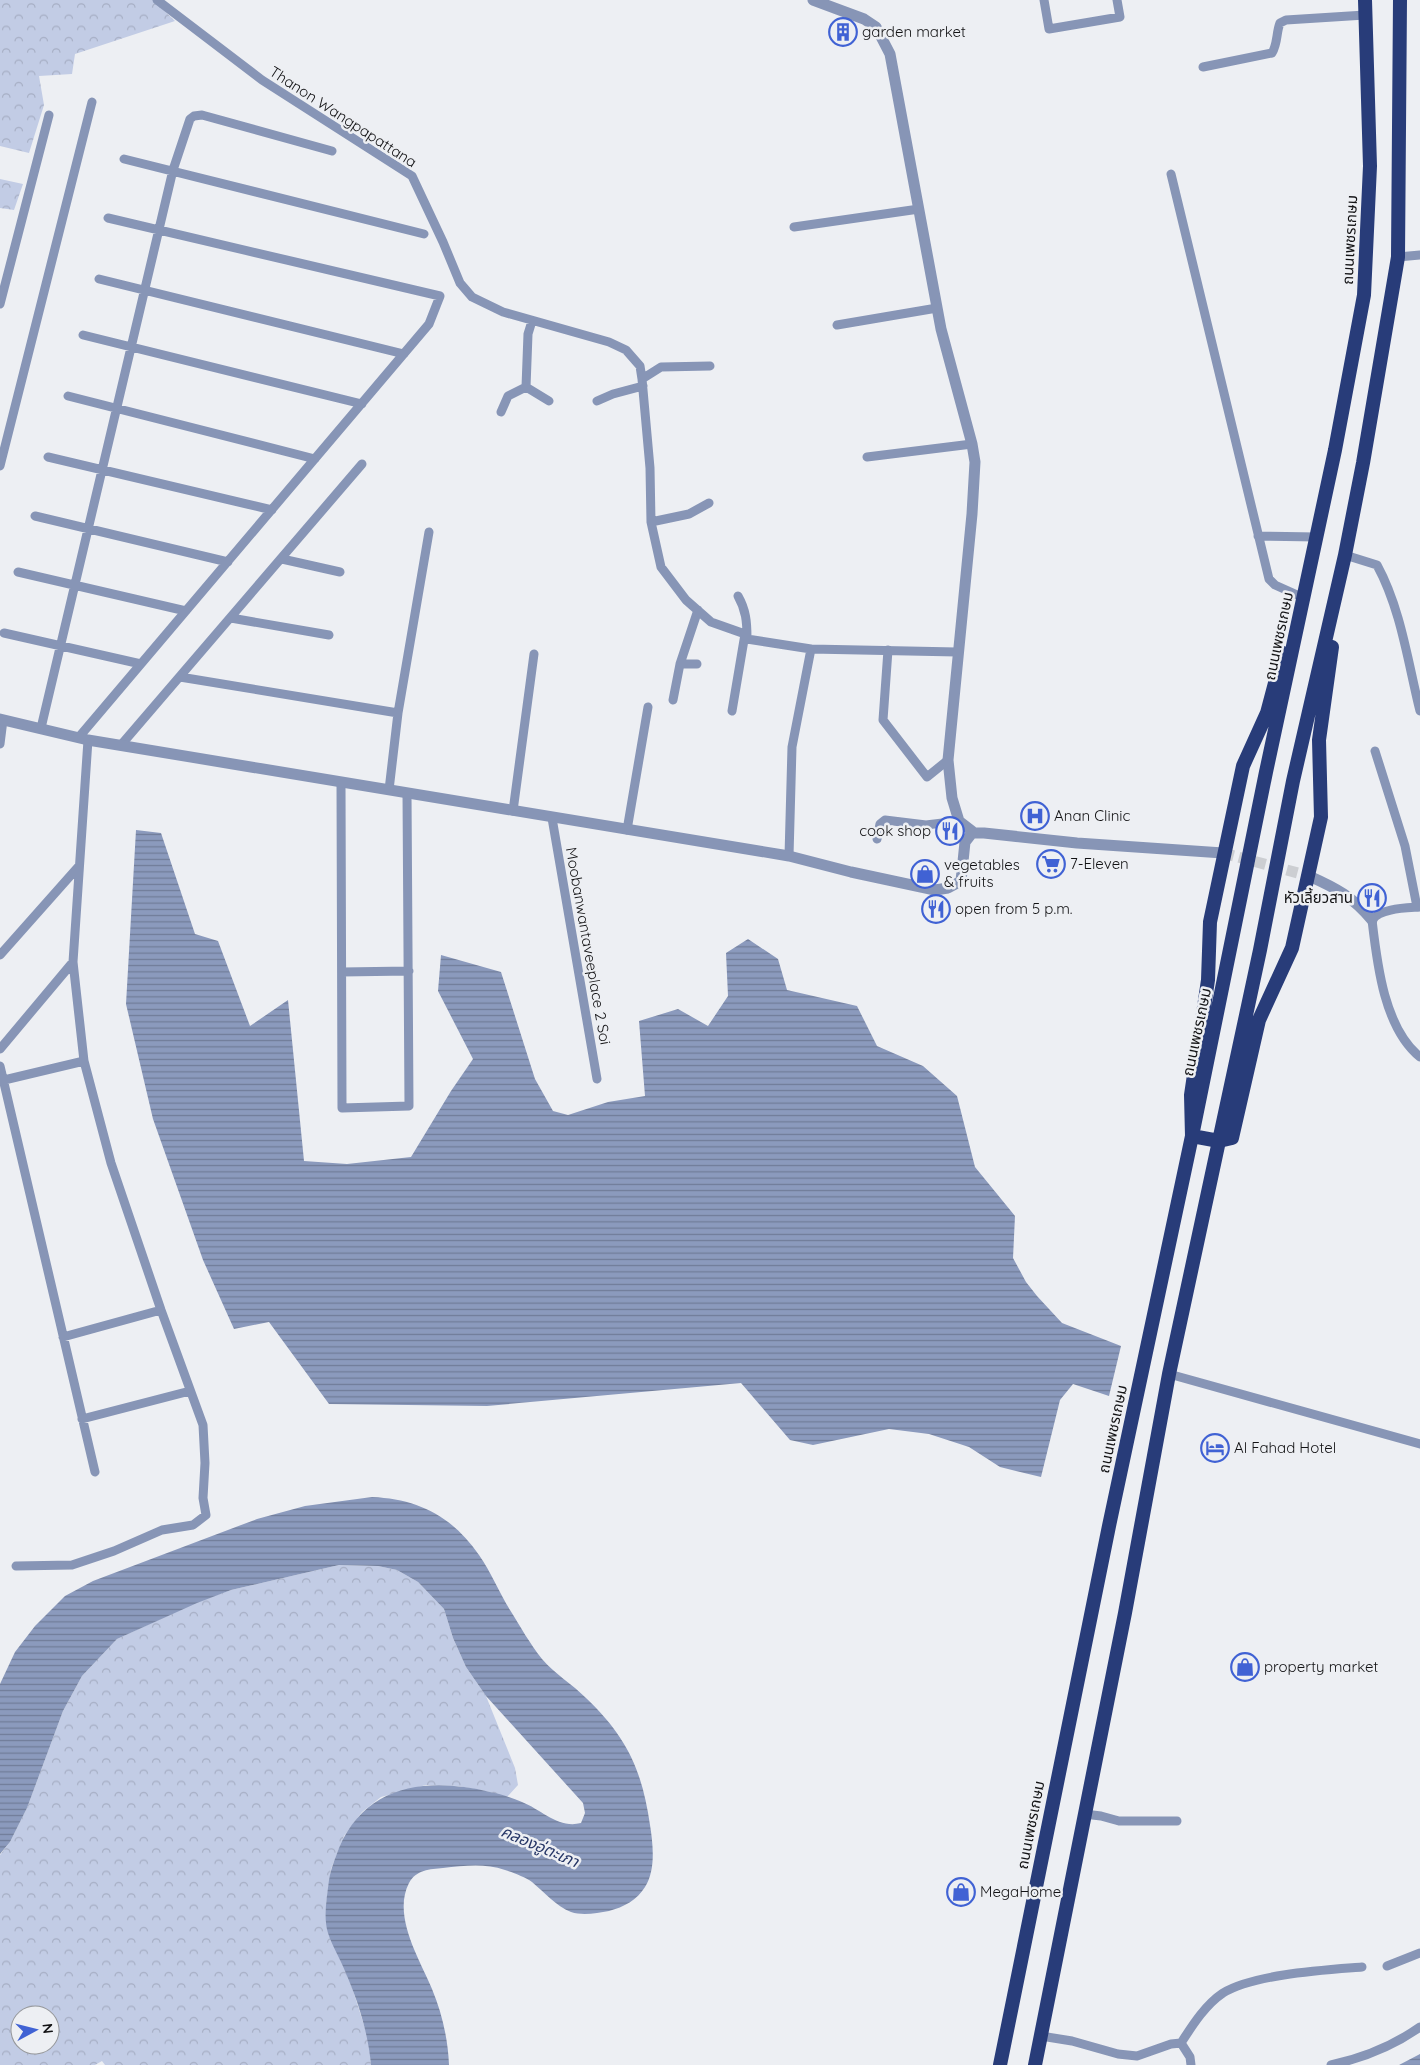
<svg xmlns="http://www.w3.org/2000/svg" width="1420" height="2065" font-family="Quicksand,'Noto Sans Thai',sans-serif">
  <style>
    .forest { fill: url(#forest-crowns); fill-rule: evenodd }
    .water { fill: url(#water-rules) }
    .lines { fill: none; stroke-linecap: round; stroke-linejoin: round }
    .tertiary-tunnel { stroke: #ccced2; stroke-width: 11; stroke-dasharray: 11 5.5; stroke-linecap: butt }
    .minor { stroke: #8795b6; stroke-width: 9 }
    .tertiary { stroke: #8795b6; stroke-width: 11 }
    .trunk { stroke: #283c79; stroke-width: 14 }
    .labels { text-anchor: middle; stroke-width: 5; stroke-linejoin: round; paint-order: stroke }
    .poi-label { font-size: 15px; fill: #121214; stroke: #edeff3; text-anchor: start }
    .street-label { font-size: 15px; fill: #121214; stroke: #edeff3 }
    .water-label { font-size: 16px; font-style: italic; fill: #263666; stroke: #edeff3 }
  </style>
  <defs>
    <pattern id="forest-crowns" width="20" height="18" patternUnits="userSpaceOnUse" patternTransform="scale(1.25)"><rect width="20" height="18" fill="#c2cce5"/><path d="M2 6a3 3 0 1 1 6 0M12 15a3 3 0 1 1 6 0" fill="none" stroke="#a6aec4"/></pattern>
    <pattern id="water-rules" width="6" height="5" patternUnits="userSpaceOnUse" patternTransform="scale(1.25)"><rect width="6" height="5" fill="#8b9abd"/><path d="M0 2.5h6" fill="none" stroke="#707c98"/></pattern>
  </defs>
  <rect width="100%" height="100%" fill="#edeff3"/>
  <!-- forest -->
  <path class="forest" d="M0,0H153L175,21L75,54L72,74L39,76L44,105L29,153L0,146Z
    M0,179L23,184L14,210L0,208Z
    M339,1565L378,1566L397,1570L418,1582L444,1609L453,1638L466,1667L486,1696L515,1768L518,1785L507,1797L490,1792L458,1786L426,1785L381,1797L362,1812L344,1836L331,1869L326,1905L369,2041L371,2065H105L102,2061L95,2065H0V1855L10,1842L27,1808L63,1711L82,1676L117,1639L197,1602L231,1590ZM20,2015H50V2045H20Z"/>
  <!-- water -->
  <path class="water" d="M136,830L161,833L195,934L218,941L250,1026L288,1000L304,1161L347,1164L411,1157L451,1091L473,1059L438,991L441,955L501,972L535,1079L553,1111L568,1115L608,1102L645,1096L639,1021L678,1009L708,1026L728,996L726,953L748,939L778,959L787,990L857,1006L877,1046L923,1066L957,1096L975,1167L1015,1216L1013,1258L1026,1282L1037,1296L1062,1323L1121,1346L1109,1396L1073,1384L1060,1400L1041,1477L1000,1467L969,1447L929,1434L889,1429L813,1445L790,1440L741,1383L487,1406L329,1404L269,1322L234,1329L203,1260L153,1119L126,1004Z
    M372,1497C418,1499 452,1516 479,1555C491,1572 499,1592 510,1610C520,1626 530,1644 542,1659C555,1674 572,1684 586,1698C627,1737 642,1770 650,1825C653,1844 656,1870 645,1887C637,1900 624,1907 609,1911C597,1913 583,1916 571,1912C556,1906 544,1892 532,1882C525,1877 514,1873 505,1870C484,1863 464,1866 443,1868C430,1869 416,1870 409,1883C392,1916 420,1960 432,1989C442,2013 448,2039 449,2065H371C368,2032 358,2001 345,1971C340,1958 332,1946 328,1933C323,1917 327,1897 329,1880C331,1868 335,1859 339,1848C366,1784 428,1777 490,1792C501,1794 512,1798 522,1802C542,1810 559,1829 581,1823L585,1813L583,1803L486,1696L466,1667L453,1638L444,1609L418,1582L397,1570L378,1566L339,1565L231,1590L197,1603L117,1639L82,1676L63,1711L27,1808L10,1842L0,1854V1684L15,1652L35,1626L65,1596L93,1581L257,1519L305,1506Z
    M1420,2054V2065H1399Z"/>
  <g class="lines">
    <!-- tertiary-tunnel -->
    <path class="tertiary-tunnel" d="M1223,853L1309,876"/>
    <!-- minor -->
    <path class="minor" d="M157,0L262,80L412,176L443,242L460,283L472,297L503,312L609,342L626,350L640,366L642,379L650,468L651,522L661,567L686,600L711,622L745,634L747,639L811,649L957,652
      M1044,0L1049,29L1120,17L1117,0
      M1203,67L1272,53C1278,43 1276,33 1280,23L1286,20L1365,15
      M124,159L424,234
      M1171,174L1269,579L1275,585L1304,598
      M794,227L919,209
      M1398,257L1420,255
      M99,279L404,354
      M0,304L49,115
      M532,321L528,334L526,387L549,401
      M837,325L937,308
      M83,335L362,404
      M642,379L661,367L710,366
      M68,396L315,459
      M597,401L613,394L643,386
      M501,412L508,396L526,387
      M48,457L272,510
      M867,457L972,444
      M0,466L92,102
      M35,516L228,562
      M651,522L689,514L709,503
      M1258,536L1317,537
      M1345,555L1377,565C1401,609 1408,663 1420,711
      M282,559L340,572
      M18,572L186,611
      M738,596C746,610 747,622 747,638
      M231,618L329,635
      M4,633L141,664
      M888,650L883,720L927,777L948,760
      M680,664H697
      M180,677L398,713
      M673,700L680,664L698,610
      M732,711L745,634
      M41,728L173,170L190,119L194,116L202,115L332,151
      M79,737L429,324L440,296L108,218
      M0,744L3,720
      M121,745L362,464
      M1375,751L1405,846L1417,907
      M341,782L342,1108L409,1106L407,793
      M389,790L398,713L429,532
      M513,811L534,654
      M552,818L597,1079
      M627,830L648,707
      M877,839L880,824L885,820L926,825L959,821
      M789,856L792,747L811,649
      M1420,907C1407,908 1380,908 1372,920C1377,963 1384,1028 1420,1057
      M0,955L79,866
      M342,972L409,971
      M0,1049L73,962
      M0,1066L95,1472
      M0,1081L84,1061
      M63,1337L161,1310
      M1169,1374L1420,1444
      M82,1419L190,1391
      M16,1566L72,1565L114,1551L162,1530L193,1525L206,1515L203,1498L205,1463L203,1425L161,1310L111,1163L84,1061L73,962L88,740
      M1084,1814L1101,1816L1119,1821H1177
      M1387,1966L1420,1953
      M1041,2036L1072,2041L1118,2054L1137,2056L1171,2044L1181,2043L1190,2057L1191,2065
      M1181,2043C1192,2026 1205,2005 1223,1993C1254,1974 1325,1970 1362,1967
      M1331,2065C1363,2058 1393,2046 1420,2027"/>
    <!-- tertiary -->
    <path class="tertiary" d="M813,0L864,19L876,27L890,54L941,329L972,444L975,462L972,514L948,760L952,798L959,821L972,831
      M0,719L88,740L789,856L851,872L935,890L948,888L961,881L965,842L972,833H984L1077,843L1223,853
      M1309,876C1336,888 1353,897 1372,920"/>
    <!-- trunk -->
    <path class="trunk" d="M1283,653L1267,713L1243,766L1210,922L1208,980L1191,1095L1192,1136L1219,1141L1232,1138L1259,1020L1292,948L1321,817L1319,740L1332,647
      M1000,2065L1109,1526L1192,1136L1266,772L1335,450L1364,295L1370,166L1365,0
      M1035,2065L1125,1613L1169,1374L1260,950L1293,781L1345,555L1363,463L1398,257L1400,0"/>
  </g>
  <!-- icons -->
  <defs>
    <symbol id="building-ring" viewBox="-11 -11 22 22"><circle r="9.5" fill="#edeff3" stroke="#4062d4" stroke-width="1.5"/><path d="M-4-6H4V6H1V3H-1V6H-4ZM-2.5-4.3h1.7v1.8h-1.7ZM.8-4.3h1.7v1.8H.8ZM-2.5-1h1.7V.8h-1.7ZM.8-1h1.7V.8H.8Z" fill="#4062d4"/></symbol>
    <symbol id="hospital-ring" viewBox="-11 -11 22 22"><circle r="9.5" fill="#edeff3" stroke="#4062d4" stroke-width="1.5"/><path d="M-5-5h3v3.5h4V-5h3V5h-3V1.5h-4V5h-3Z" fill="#4062d4"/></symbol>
    <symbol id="restaurant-ring" viewBox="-11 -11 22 22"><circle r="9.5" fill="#edeff3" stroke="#4062d4" stroke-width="1.5"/><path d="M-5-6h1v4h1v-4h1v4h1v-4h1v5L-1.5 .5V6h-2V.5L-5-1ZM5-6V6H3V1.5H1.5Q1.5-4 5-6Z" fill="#4062d4"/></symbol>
    <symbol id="supermarket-ring" viewBox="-11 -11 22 22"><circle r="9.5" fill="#edeff3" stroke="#4062d4" stroke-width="1.5"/><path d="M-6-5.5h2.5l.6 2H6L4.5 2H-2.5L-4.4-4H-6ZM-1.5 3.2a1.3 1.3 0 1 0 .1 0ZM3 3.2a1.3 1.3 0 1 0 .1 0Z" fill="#4062d4"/></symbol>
    <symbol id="shop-ring" viewBox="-11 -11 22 22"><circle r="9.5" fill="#edeff3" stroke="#4062d4" stroke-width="1.5"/><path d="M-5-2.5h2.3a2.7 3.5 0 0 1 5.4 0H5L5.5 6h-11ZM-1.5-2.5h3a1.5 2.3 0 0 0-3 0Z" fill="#4062d4"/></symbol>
    <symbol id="hotel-ring" viewBox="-11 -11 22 22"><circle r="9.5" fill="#edeff3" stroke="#4062d4" stroke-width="1.5"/><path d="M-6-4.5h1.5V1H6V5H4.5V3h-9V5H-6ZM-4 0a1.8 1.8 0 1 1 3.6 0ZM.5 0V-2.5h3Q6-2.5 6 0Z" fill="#4062d4"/></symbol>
  </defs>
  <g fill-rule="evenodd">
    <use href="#building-ring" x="827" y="16" width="32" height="32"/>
    <use href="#hospital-ring" x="1019" y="800" width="32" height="32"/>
    <use href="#restaurant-ring" x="934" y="815" width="32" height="32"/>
    <use href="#supermarket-ring" x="1035" y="848" width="32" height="32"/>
    <use href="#shop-ring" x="909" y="858" width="32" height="32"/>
    <use href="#restaurant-ring" x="1356" y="882" width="32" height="32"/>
    <use href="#restaurant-ring" x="920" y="893" width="32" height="32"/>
    <use href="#hotel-ring" x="1199" y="1432" width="32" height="32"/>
    <use href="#shop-ring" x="1229" y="1651" width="32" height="32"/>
    <use href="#shop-ring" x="945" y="1876" width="32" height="32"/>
  </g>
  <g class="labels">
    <!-- poi labels -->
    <g class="poi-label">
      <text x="862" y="37">garden market</text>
      <text x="1054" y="821">Anan Clinic</text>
      <text x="931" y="836" text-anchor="end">cook shop</text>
      <text x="1070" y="869">7-Eleven</text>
      <text x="944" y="870">vegetables<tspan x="944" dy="17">&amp; fruits</tspan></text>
      <text x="1353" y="903" text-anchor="end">หัวเลี้ยวสาน</text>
      <text x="955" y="914">open from 5 p.m.</text>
      <text x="1234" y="1453">Al Fahad Hotel</text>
      <text x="1264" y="1672">property market</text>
      <text x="980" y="1897">MegaHome</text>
    </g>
    <!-- street labels -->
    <g class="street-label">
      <text transform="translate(343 117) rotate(33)" y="5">Thanon Wangpapattana</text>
      <text transform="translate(1350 240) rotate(-87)" y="5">ถนนเพชรเกษม</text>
      <text transform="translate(1279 636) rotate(-78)" y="5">ถนนเพชรเกษม</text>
      <text transform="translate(588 946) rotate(80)" y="5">Moobanwantaveeplace 2 Soi</text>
      <text transform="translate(1197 1032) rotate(-78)" y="5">ถนนเพชรเกษม</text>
      <text transform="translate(1113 1429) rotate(-78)" y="5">ถนนเพชรเกษม</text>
      <text transform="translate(1031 1825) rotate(-79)" y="5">ถนนเพชรเกษม</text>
    </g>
    <!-- water labels -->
    <g class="water-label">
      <text transform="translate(540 1846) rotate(23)" y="6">คลองอู่ตะเภา</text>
    </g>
  </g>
  <!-- north arrow -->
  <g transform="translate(35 2030) rotate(83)"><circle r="24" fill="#edeff3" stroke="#95979a"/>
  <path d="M0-4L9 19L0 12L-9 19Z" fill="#4062d4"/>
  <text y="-8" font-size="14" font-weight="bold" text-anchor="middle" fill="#121214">N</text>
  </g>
</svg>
